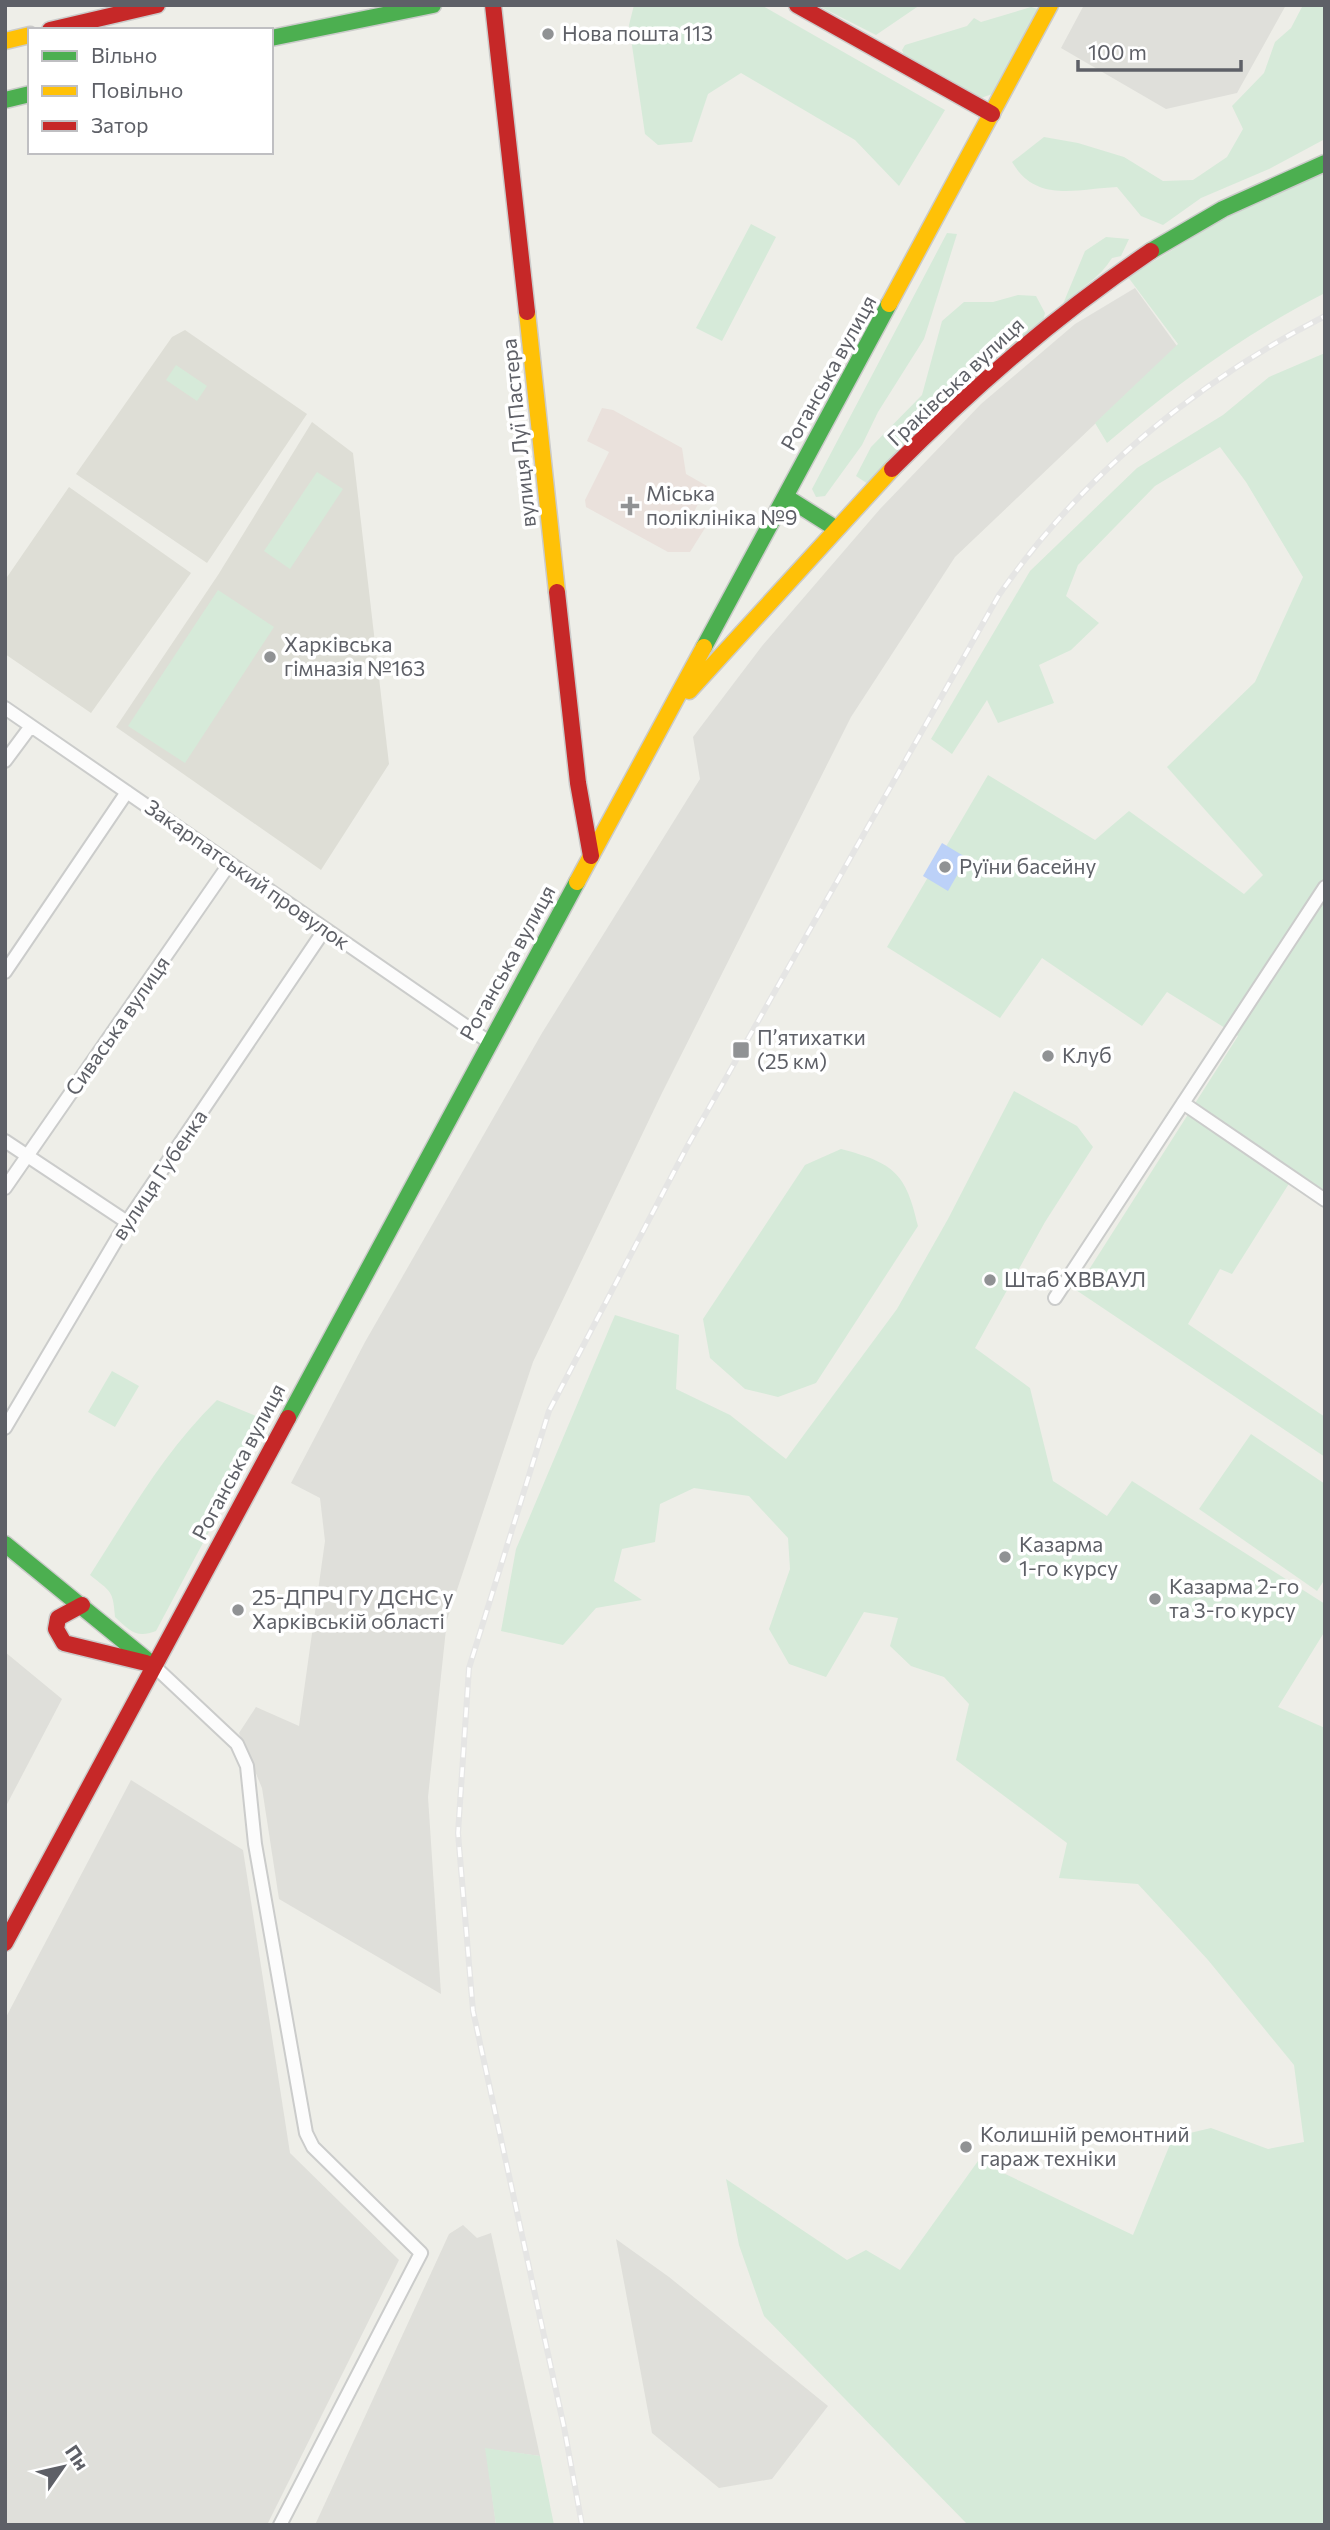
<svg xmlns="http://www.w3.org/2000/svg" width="1330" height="2530" font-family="Commissioner,sans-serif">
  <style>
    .industrial { fill: #dfdfda }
    .education { fill: #deded6 }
    .medical { fill: #eae1dc }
    .green { fill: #d6ead9 }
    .water { fill: #bcd1f8 }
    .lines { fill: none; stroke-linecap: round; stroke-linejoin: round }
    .street-casing { stroke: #cbcccb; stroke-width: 16 }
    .fast-casing { stroke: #cbcbca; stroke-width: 19 }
    .slow-casing { stroke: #cbcbca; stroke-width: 19 }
    .jam-casing { stroke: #cbcbca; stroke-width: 19 }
    .street { stroke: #fcfcfc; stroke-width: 12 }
    .fast { stroke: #4caf50; stroke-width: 16 }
    .slow { stroke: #ffc107; stroke-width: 16 }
    .jam { stroke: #c62828; stroke-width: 16 }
    .rail-casing { stroke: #e5e5e4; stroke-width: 6 }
    .rail { stroke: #fff; stroke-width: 3.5; stroke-dasharray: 10; stroke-linecap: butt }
    .poi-dot { fill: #909294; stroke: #fff; stroke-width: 2.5 }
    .labels { text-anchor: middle; stroke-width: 7; stroke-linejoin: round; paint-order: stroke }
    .poi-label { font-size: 21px; fill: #5e6067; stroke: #fff; text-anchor: start }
    .street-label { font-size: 21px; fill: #5e6067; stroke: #fff }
  </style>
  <rect width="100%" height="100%" fill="#eeeee8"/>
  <!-- industrial -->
  <path class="industrial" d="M1084,5H1286L1237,93L1166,109L1061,48Z
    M1135,288L1177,346L955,557L851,717L661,1095L533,1362L447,1620L428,1797L441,1994L279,1899L262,1788L239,1733L256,1707L299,1726L325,1541L320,1498L291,1483L365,1342L542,1033L700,779L693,737L762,646L880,509L981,404L1075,324Z
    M5,1652L62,1699L5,1808Z
    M131,1780L243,1850L290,2153L399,2260L267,2525H5V2019Z
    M463,2225L477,2238L491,2233L540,2456L486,2449L496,2525H315L449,2234Z
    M616,2239L669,2277L828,2406L772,2479L719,2488L652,2433Z"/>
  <!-- education -->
  <path class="education" d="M185,330L307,414L207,563L76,474L172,337Z
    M312,422L353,453L389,764L321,870L116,727L218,575Z
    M69,487L191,573L91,713L5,654V580Z"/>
  <!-- medical -->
  <path class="medical" d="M602,408L613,410L682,448L686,474L707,486L690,520L705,528L690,552H668L586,507L585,500L609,452L587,441Z"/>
  <!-- green -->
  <path class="green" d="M634,5H761L945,110L899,186L855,140L741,73L708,94L692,142L658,145L645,134L629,25Z
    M817,5H920L876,35Z
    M1303,5H1325V139L1269,169L1201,198L1163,225L1141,216L1117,187C1076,189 1036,203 1012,162L1044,137L1078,143L1124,157L1163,181L1193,180L1227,157L1243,129L1232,106L1264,73L1275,42L1291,28Z
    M1031,7L1038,9L995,93L981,98L905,57L902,50L905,45L967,26L974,18L981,22Z
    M1325,170V293C1246,333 1175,385 1107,443L1095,423L1178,344L1128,277L1218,222Z
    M751,224L776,237L722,341L696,328Z
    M947,233L957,234L924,339L878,412L862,445L825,496L816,497L812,489Z
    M1106,237L1129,239L1121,256L1112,258C1100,278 1080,288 1063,304L1085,251Z
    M1018,295L1036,296L1045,313L1043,321L868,484L856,476L871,447L922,395L942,321L964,302H993Z
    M1325,353V1193L1295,1174L1232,1274L1220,1269L1188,1324L1325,1417V1457L1076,1290L1238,1036L1167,992L1142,1026L1042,958L1000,1018L887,947L988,775L1095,840L1129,811L1244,894L1263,875L1167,767L1255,682L1303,577L1246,482L1220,447L1155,486L1078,565L1066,596L1099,623L1071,650L1039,665L1054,703L998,723L987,700L952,754L931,739L1030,571L1137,468L1223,415L1269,377Z
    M176,365L207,386L197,401L166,380Z
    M317,472L343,489L290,569L264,551Z
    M218,590L274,627L185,763L128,726Z
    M1014,1091L1077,1126L1093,1147L1045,1222L975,1348L1030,1388L1053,1481L1107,1516L1132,1481L1325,1604V1631L1278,1707L1325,1728V2525H968L764,2316L739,2245L726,2179L847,2260L866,2250L900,2270L978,2161L1133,2235L1173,2137L1211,2128L1268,2149L1304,2142L1294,2065L1208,1960L1138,1884L1059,1878L1067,1843L956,1760L969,1704L944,1677L911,1666L890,1646L898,1618L864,1612L826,1677L789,1664L769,1629L790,1569L788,1538L749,1496L694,1488L660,1504L655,1542L622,1549L614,1581L642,1600L596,1608L563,1645L501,1631L516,1549L615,1315L679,1335L676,1389L730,1415L786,1459L897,1309L948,1219Z
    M841,1149C894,1163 906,1173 918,1226L816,1383L778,1397L745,1389L710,1358L703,1319L805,1165Z
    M112,1371L139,1386L115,1427L88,1412Z
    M217,1400L268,1421L156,1631C136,1639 129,1630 115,1617C113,1590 111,1592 90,1575C129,1514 164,1452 217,1400Z
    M1251,1434L1325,1484V1579L1317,1591L1199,1509Z
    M485,2448L540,2456L554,2525H496Z"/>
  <!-- water -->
  <path class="water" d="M942,843L967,858L948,891L923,876Z"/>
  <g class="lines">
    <defs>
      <path id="street" d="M5,708L489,1042
        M5,761L31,726
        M5,972L127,792
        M1183,1103L1325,1200
        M5,1141L127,1222
        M5,1188L230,863
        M1055,1298L1325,887
        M5,1428L127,1222L325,929
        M153,1665L237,1744L247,1766L255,1844L306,2133L313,2147L421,2253L280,2525"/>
      <path id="fast" d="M271,38L433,5
        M5,100L30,94
        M1151,251L1223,209L1325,163
        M786,497L835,528
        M704,647L889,304
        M288,1418L577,882
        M5,1544L153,1665"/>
      <path id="slow" d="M5,41L30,35
        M889,304L1050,5
        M527,312L557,592
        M689,691L892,469
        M577,882L704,647"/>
      <path id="jam" d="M493,5L527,312
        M797,5L992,114
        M50,30L157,5
        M892,469C972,388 1056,315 1151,251
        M557,592L578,783L591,856
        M82,1605L58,1618L56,1629L64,1643L146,1663
        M5,1943L288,1418"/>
    </defs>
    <!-- street casing -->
    <use href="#street" class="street-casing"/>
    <!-- fast casing -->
    <use href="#fast" class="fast-casing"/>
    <!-- slow casing -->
    <use href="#slow" class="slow-casing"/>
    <!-- jam casing -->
    <use href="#jam" class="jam-casing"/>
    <!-- street -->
    <use href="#street" class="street"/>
    <!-- fast -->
    <use href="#fast" class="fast"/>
    <!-- slow -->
    <use href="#slow" class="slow"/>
    <!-- jam -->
    <use href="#jam" class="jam"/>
    <defs>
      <path id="rail" d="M582,2525L564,2427L473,2011L458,1833L469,1668L549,1411L688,1145L999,595C1081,476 1196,382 1325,316"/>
    </defs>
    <!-- rail casing -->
    <use href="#rail" class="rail-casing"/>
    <!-- rail -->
    <use href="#rail" class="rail"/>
  </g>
  <!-- markers -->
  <g class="poi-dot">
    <circle cx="548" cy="34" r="7"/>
    <path d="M626.5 495.5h7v7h7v7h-7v7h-7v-7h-7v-7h7z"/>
    <circle cx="270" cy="657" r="7"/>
    <circle cx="945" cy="867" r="7"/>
    <rect x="732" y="1041" width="18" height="18" rx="3.5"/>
    <circle cx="1048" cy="1056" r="7"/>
    <circle cx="990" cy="1280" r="7"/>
    <circle cx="1005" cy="1557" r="7"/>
    <circle cx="1155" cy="1599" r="7"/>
    <circle cx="238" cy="1610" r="7"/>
    <circle cx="966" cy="2147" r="7"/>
  </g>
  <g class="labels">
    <!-- poi labels -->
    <g class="poi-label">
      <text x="562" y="41">Нова пошта 113</text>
      <text x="646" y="501">Міська<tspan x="646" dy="24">поліклініка №9</tspan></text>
      <text x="284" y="652">Харківська<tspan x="284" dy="24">гімназія №163</tspan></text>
      <text x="959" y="874">Руїни басейну</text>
      <text x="757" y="1045">Пʼятихатки<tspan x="757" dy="24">(25 км)</tspan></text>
      <text x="1062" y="1063">Клуб</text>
      <text x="1004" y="1287">Штаб ХВВАУЛ</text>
      <text x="1019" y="1552">Казарма<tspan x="1019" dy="24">1-го курсу</tspan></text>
      <text x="1169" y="1594">Казарма 2-го<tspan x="1169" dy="24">та 3-го курсу</tspan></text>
      <text x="252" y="1605">25-ДПРЧ ГУ ДСНС у<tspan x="252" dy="24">Харківській області</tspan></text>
      <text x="980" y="2142">Колишній ремонтний<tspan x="980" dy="24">гараж техніки</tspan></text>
    </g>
    <!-- street labels -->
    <g class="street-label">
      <text transform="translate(829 373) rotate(-61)" y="7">Роганська вулиця</text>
      <text transform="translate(956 382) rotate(-43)" y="7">Граківська вулиця</text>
      <text transform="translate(519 433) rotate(-96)" y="7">вулиця Луї Пастера</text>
      <text transform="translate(247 875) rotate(35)" y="7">Закарпатський провулок</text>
      <text transform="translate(508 963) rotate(-61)" y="7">Роганська вулиця</text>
      <text transform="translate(118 1026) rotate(-55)" y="7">Сиваська вулиця</text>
      <text transform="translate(160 1175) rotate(-56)" y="7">вулиця Губенка</text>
      <text transform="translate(239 1462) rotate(-62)" y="7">Роганська вулиця</text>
    </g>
  </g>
  <!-- border -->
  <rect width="1330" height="2530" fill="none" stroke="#5e6067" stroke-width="14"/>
  <!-- legend -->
  <rect x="28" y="28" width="245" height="126" fill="#ffffff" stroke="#bfbfc2" stroke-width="2"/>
  <rect x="42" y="51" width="35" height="10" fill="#4caf50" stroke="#bfbfc2" stroke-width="2"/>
  <text x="91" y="63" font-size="21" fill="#5e6067">Вільно</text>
  <rect x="42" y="86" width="35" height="10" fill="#ffc107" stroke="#bfbfc2" stroke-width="2"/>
  <text x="91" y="98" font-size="21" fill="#5e6067">Повільно</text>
  <rect x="42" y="121" width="35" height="10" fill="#c62828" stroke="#bfbfc2" stroke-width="2"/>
  <text x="91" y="133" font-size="21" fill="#5e6067">Затор</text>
  <!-- north arrow -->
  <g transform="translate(63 2467) rotate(56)" stroke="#ffffff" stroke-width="5" paint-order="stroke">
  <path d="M0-5L12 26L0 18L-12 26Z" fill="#5e6067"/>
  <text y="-10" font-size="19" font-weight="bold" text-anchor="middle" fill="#5e6067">Пн</text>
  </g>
  <!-- scale -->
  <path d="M1078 60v10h163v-10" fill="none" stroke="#5e6067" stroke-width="3.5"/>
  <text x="1088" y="60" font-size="21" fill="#5e6067" stroke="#ffffff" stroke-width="5" paint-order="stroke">100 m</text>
</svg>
